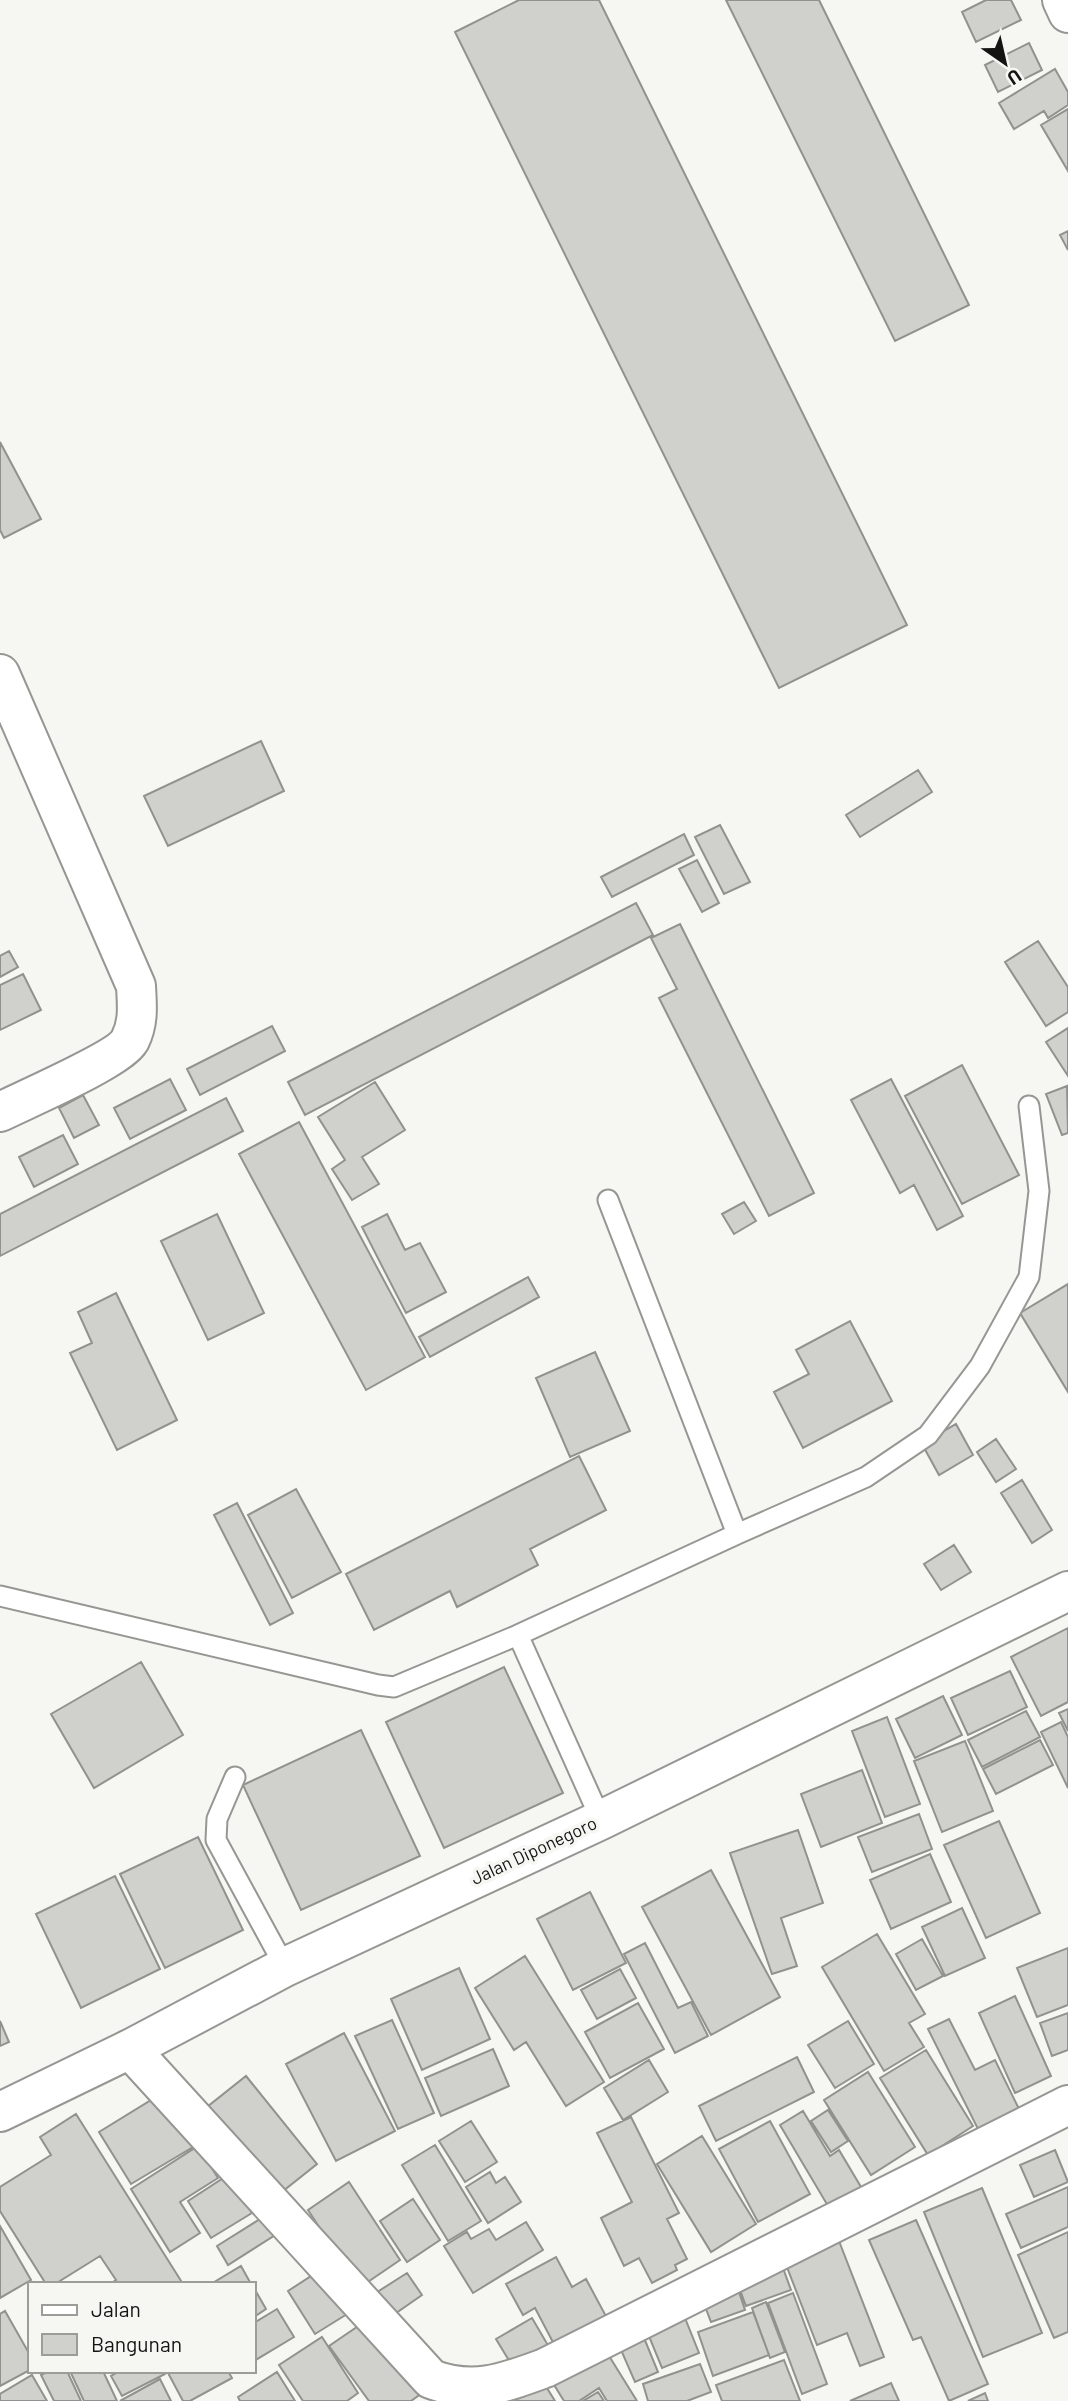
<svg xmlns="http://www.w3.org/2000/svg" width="1068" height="2401" font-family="Barlow,sans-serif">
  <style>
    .building { fill: #d0d1cd; stroke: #91928e; stroke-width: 2 }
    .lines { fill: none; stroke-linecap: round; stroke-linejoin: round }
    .lane-casing { stroke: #969793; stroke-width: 23 }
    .street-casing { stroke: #969793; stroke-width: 42 }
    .secondary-casing { stroke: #969793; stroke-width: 42 }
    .primary-casing { stroke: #969793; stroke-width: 42 }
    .lane { stroke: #fff; stroke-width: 19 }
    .street { stroke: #fff; stroke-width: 38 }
    .secondary { stroke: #fff; stroke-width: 38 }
    .primary { stroke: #fff; stroke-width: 38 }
    .labels { text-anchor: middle; stroke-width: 7; stroke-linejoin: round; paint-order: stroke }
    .street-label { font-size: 18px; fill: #141513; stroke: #f6f7f2 }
  </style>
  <rect width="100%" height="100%" fill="#f6f7f2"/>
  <!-- building -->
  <path class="building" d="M519,0H599L907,625L779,688L455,32Z
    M726,0H819L969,305L895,341Z
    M986,0H1011L1021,20L976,42L962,12Z
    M1029,43L1042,70L998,92L985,65Z
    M1055,69L1068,92V105L1048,118L1044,111L1014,129L999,103Z
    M1068,109V171L1041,125Z
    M1068,231V250L1060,235Z
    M0,442L41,519L4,538L0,530Z
    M261,741L284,791L168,846L144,796Z
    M918,770L932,792L860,837L846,815Z
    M720,825L750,882L724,894L695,837Z
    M684,834L694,855L612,897L601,877Z
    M697,860L719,903L702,912L679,869Z
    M636,903L653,935L305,1115L288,1082Z
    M680,924L814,1193L769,1216L659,998L677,989L651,938Z
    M1038,941L1068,987V1012L1046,1026L1005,962Z
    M9,951L18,967L0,977V956Z
    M23,974L41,1010L0,1030V985Z
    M272,1026L285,1051L200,1095L187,1069Z
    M1068,1028V1076L1046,1042Z
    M962,1065L1019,1175L962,1204L905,1096Z
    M170,1079L186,1110L130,1139L114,1108Z
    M891,1079L963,1216L937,1230L914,1185L900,1193L851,1100Z
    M375,1082L405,1130L362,1157L379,1184L352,1200L332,1169L345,1160L318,1117Z
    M1067,1086L1068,1133L1062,1135L1046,1094Z
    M83,1095L99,1125L74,1138L59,1108Z
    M226,1098L243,1131L0,1256V1214Z
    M299,1122L425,1357L366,1390L239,1154Z
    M63,1135L78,1164L34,1187L19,1157Z
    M744,1202L756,1221L734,1234L722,1214Z
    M217,1214L264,1313L208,1340L161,1241Z
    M387,1214L405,1250L420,1243L446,1292L406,1313L362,1227Z
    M528,1277L539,1297L430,1357L419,1337Z
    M1068,1284V1392L1020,1313Z
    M116,1293L177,1420L117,1450L70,1353L92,1343L78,1312Z
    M850,1321L892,1401L803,1448L774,1392L809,1374L796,1350Z
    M595,1352L630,1431L570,1457L536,1378Z
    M956,1424L973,1455L939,1475L922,1444Z
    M996,1439L1016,1469L996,1482L977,1452Z
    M579,1456L606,1510L530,1549L538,1565L457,1607L450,1591L374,1630L346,1574Z
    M1022,1480L1052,1530L1032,1543L1001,1493Z
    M296,1489L341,1572L292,1598L248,1515Z
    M237,1503L293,1613L270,1625L214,1515Z
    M954,1545L971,1572L941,1590L924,1564Z
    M1068,1628V1702L1041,1716L1011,1657Z
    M141,1662L183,1735L94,1788L51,1714Z
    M504,1667L563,1793L444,1848L386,1722Z
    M1010,1671L1027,1707L968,1735L951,1698Z
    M943,1696L962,1735L915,1758L896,1719Z
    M1068,1709V1731L1059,1713Z
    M1026,1711L1040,1737L982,1767L968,1740Z
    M887,1717L920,1804L885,1817L852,1731Z
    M1061,1722L1068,1737V1788L1041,1732Z
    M361,1730L420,1856L301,1910L243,1785Z
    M1040,1740L1053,1765L996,1794L983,1769Z
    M965,1741L993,1811L942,1832L914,1761Z
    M862,1770L882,1823L821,1847L801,1794Z
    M919,1814L932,1849L872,1872L858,1837Z
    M999,1821L1040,1913L986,1938L944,1845Z
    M798,1830L823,1903L781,1918L797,1966L772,1974L730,1853Z
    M198,1837L243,1930L165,1968L120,1874Z
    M930,1854L951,1902L891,1929L870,1880Z
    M711,1870L780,1997L711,2035L642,1907Z
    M115,1876L160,1969L81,2008L36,1914Z
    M590,1892L626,1963L573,1990L537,1919Z
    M962,1908L985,1958L945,1976L922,1927Z
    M877,1934L925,2014L909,2023L924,2047L884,2071L822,1967Z
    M922,1939L943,1976L916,1990L896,1954Z
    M645,1943L678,2008L691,2002L708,2036L675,2053L624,1954Z
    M1068,1948V2005L1037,2017L1017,1968Z
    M525,1956L604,2082L566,2106L526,2042L514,2050L475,1988Z
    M459,1968L490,2039L422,2070L391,1999Z
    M620,1969L636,1998L597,2019L581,1990Z
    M1015,1996L1051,2076L1015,2093L979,2013Z
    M638,2003L664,2049L610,2078L585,2032Z
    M1068,2013V2050L1052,2056L1040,2023Z
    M949,2019L975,2070L995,2060L1020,2111L979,2131L928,2029Z
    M392,2020L434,2113L398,2129L355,2036Z
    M0,2021L9,2042L0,2046Z
    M848,2021L874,2064L835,2088L808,2045Z
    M344,2033L395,2131L336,2161L286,2064Z
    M493,2049L509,2086L441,2116L425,2078Z
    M926,2050L973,2126L928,2155L880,2078Z
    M797,2057L814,2092L716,2141L699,2106Z
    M649,2060L668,2092L623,2120L604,2088Z
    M868,2072L915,2147L871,2175L824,2100Z
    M246,2076L317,2164L273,2199L202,2111Z
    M161,2094L193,2147L131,2184L99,2132Z
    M828,2110L848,2141L831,2152L811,2121Z
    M803,2111L830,2156L839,2150L861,2187L828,2206L780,2125Z
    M76,2114L183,2284H110L116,2280L100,2256L55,2284H46L0,2211V2187L51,2155L40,2137Z
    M631,2117L679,2213L667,2219L687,2259L675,2265L677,2270L652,2283L639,2258L624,2266L601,2218L632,2202L597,2133Z
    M471,2121L497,2162L465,2182L439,2141Z
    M770,2121L810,2194L758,2222L719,2149Z
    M702,2136L756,2224L711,2252L657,2164Z
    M435,2145L481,2221L448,2241L402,2165Z
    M198,2146L218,2178L180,2202L200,2233L170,2252L131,2189Z
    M1055,2150L1068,2182L1034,2197L1020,2165Z
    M490,2172L496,2183L505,2177L521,2202L488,2223L466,2187Z
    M228,2175L252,2213L211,2238L188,2201Z
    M349,2182L400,2260L359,2288L308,2210Z
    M1068,2187V2227L1021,2248L1006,2214Z
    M982,2188L1042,2333L983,2357L924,2212Z
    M413,2199L440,2240L407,2262L380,2221Z
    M268,2214L280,2232L228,2265L217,2246Z
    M916,2220L988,2384L949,2401L921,2337L913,2340L869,2240Z
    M526,2222L543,2250L473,2293L444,2246L467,2232L471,2239L489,2229L496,2240Z
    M0,2226L31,2280L0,2298Z
    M1068,2232V2332L1054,2338L1018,2255Z
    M839,2241L884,2357L860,2366L847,2333L817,2345L785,2262Z
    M556,2257L572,2287L586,2279L608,2320L556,2348L535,2308L523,2315L506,2284Z
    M779,2257L791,2290L746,2306L734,2274Z
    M241,2266L251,2284H211Z
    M325,2267L352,2311L315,2334L288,2291Z
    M407,2273L422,2295L386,2320L371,2296Z
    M254,2288L266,2309L254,2317Z
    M738,2289L745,2310L711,2322L703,2301Z
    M793,2293L827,2384L802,2394L768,2303Z
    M766,2302L785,2352L770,2358L752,2308Z
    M277,2309L294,2337L254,2361V2323Z
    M5,2311L30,2355V2370L0,2386V2314Z
    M753,2312L769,2355L713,2376L698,2332Z
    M683,2313L699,2353L662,2368L646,2329Z
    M370,2318L429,2388L411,2401H369L329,2346Z
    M532,2318L549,2347L513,2367L496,2339Z
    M642,2333L658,2372L635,2382L618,2343Z
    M322,2337L358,2393L347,2401H303L279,2365Z
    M601,2343L637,2401H607L599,2388L579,2401H564L548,2375Z
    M784,2360L800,2401H722L716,2385Z
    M700,2364L711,2392L687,2401H648L643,2384Z
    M49,2371H67L81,2401H54L41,2375Z
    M70,2371H103L117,2401H84Z
    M120,2371H164L165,2374L122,2396L111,2376Z
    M167,2371H228L232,2378L190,2401H183Z
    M277,2372L295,2401H240L238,2397Z
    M537,2372L555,2401H506Z
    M32,2375L47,2401H0V2394Z
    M160,2379L171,2401H120Z
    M891,2383L899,2401H850Z
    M598,2392L604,2401H583Z
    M985,2393L988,2401H968Z"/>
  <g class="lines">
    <defs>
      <path id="lane" d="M737,1534L866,1477L928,1435L980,1366L1029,1277L1039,1191L1029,1106
        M0,1596L378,1685L394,1687L518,1635
        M235,1777L217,1819L216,1840L285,1967
        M601,1820L518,1635L737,1534L608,1200"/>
      <path id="street" d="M0,674L136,986C137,1005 139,1022 130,1040C120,1059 24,1100 0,1112
        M130,2049L431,2379C474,2395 504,2383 545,2368L1068,2105"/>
      <path id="secondary" d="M1062,0L1068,13"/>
      <path id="primary" d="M0,2112L130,2049L285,1967L601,1820L1068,1591"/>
    </defs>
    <!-- lane casing -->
    <use href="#lane" class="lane-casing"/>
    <!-- street casing -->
    <use href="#street" class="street-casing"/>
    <!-- secondary casing -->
    <use href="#secondary" class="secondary-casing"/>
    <!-- primary casing -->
    <use href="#primary" class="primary-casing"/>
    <!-- lane -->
    <use href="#lane" class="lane"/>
    <!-- street -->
    <use href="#street" class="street"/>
    <!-- secondary -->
    <use href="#secondary" class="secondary"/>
    <!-- primary -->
    <use href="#primary" class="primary"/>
  </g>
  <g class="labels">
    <!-- street labels -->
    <g class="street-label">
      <text transform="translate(534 1851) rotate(-25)" y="6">Jalan Diponegoro</text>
    </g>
  </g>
  <!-- legend -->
  <rect x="28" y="2282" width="228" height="91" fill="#f6f7f2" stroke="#9c9d99" stroke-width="2"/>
  <rect x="42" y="2305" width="35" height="10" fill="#ffffff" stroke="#9c9d99" stroke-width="2"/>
  <text x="91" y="2317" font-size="21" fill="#141513">Jalan</text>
  <rect x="42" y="2334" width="35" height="21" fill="#d0d1cd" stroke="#9c9d99" stroke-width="2"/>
  <text x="91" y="2352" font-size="21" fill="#141513">Bangunan</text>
  <!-- north arrow -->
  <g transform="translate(1005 63) rotate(146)" stroke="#f6f7f2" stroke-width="5" paint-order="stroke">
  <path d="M0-5L12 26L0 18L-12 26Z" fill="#141513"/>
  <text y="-10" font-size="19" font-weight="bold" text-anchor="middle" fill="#141513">U</text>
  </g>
</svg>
